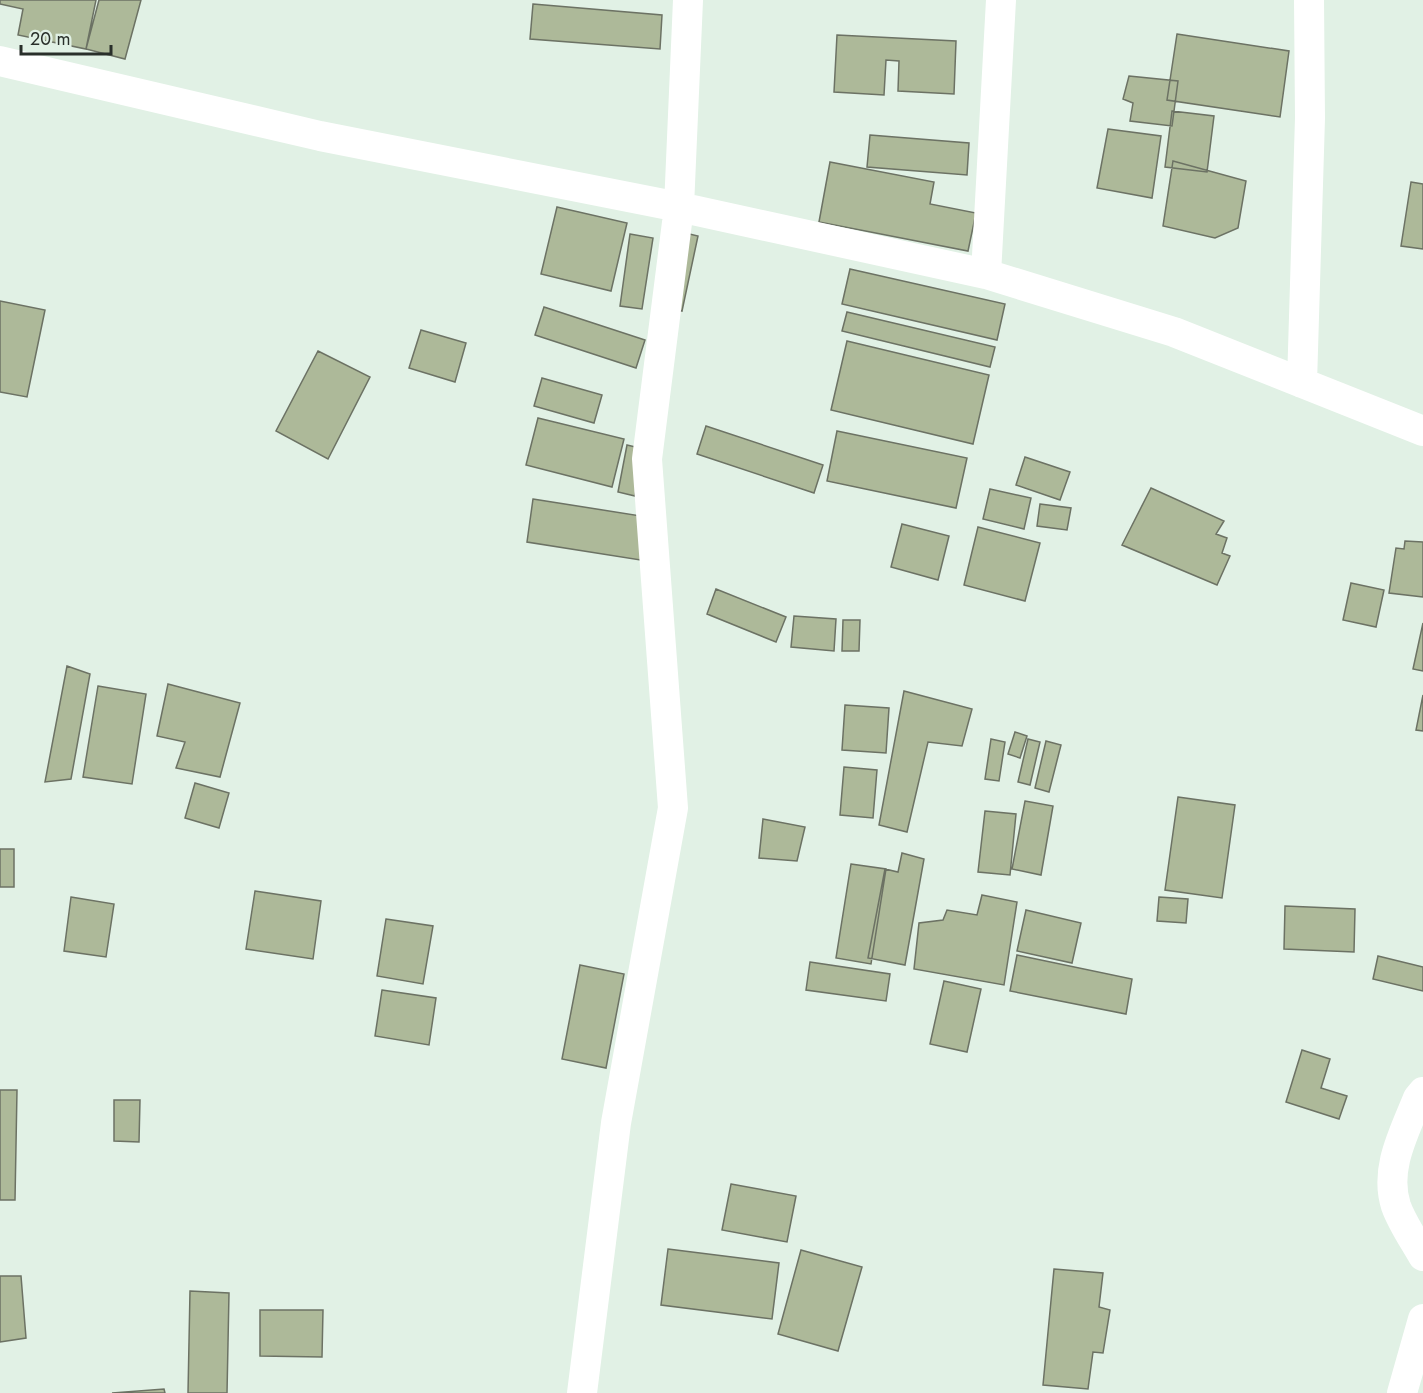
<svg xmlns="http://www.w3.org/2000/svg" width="1423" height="1393" font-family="Jost,sans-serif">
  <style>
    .building { fill: #adb999; stroke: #6c7264; stroke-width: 1.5 }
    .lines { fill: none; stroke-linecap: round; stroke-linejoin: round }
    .minor { stroke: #fff; stroke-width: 30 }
  </style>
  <rect width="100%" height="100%" fill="#e1f1e5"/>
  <!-- building -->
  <path class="building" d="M0,0H96L86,49L18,35L23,9L0,4Z
    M99,0H141L125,59L86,49Z
    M533,4L662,15L660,49L530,39Z
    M1177,34L1289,51L1280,117L1167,100Z
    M837,35L956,41L954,94L898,91L899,61L886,60L884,95L834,92Z
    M1129,76L1178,81L1172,126L1130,121L1133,103L1123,99Z
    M1172,111L1214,116L1207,172L1165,167Z
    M1108,129L1161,136L1152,198L1097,188Z
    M870,135L969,143L967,175L867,167Z
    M1173,161L1246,181L1238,228L1215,238L1163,226Z
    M830,162L934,182L930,204L976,213L968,251L819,222Z
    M1411,182L1423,184V249L1401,246Z
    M557,207L627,223L611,291L541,274Z
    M677,231L698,236L682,311L660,306Z
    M630,234L653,238L642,309L620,306Z
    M850,269L1005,304L997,340L842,304Z
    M0,301L45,310L27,397L0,392Z
    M544,307L645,340L636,368L535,335Z
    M847,312L995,347L990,367L842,331Z
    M421,330L466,343L455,382L409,368Z
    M847,341L989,375L973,444L831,410Z
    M318,351L370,377L328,459L276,431Z
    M542,378L602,395L594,423L534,406Z
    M538,418L624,439L612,487L526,465Z
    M706,426L823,465L814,493L697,454Z
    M837,431L967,458L956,508L827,481Z
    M627,445L644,449L635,496L618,492Z
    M1025,457L1070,472L1060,500L1016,485Z
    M1151,488L1224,521L1216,534L1227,538L1222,553L1230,556L1217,585L1122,545Z
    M990,489L1031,498L1024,529L983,519Z
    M533,499L660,519L653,562L527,542Z
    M1040,504L1071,508L1067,530L1037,526Z
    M902,524L949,536L938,580L891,567Z
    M978,527L1040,543L1025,601L964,585Z
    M1405,541L1423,542V597L1389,593L1396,548L1404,549Z
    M1351,583L1384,590L1376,627L1343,620Z
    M716,589L786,617L776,642L707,614Z
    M794,616L836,619L834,651L791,647Z
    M843,620H860L859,651H842Z
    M1423,623V671L1413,669Z
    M67,666L90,674L71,779L45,782Z
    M168,684L240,703L220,777L176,768L185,742L157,736Z
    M98,686L146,694L132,784L83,777Z
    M904,691L972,709L962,746L928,742L907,832L879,825Z
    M1423,695V731L1416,730Z
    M845,705L889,708L886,753L842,750Z
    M1015,732L1027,736L1020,758L1008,754Z
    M991,739L1005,742L999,781L985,779Z
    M1028,739L1040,742L1030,785L1018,782Z
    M1046,741L1061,745L1049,792L1035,788Z
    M844,767L877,770L873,818L840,815Z
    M195,783L229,793L219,828L185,818Z
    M1178,797L1235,805L1222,898L1165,890Z
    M1025,801L1053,806L1041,875L1012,869Z
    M985,811L1016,814L1010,875L978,872Z
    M763,819L805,827L797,861L759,858Z
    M0,849H14V887H0Z
    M902,853L924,859L905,965L868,958L885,869L898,872Z
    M851,864L886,869L871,964L836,958Z
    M255,891L321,901L313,959L246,949Z
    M982,895L1017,902L1004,985L914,969L919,923L943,920L947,910L977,915Z
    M71,897L114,904L106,957L64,951Z
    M1159,897L1188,899L1186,923L1157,921Z
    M1285,906L1355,909L1354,952L1284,949Z
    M1026,910L1081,923L1072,963L1017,951Z
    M386,919L433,926L423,984L377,976Z
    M1017,955L1132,979L1126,1014L1010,991Z
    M1378,956L1423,967V991L1373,979Z
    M810,962L890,974L886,1001L806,990Z
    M580,965L624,974L606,1068L562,1059Z
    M944,981L981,989L967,1052L930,1044Z
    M382,990L436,998L429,1045L375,1036Z
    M1302,1050L1330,1059L1321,1088L1347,1096L1339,1119L1286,1102Z
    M0,1090H17L15,1200H0Z
    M114,1100H140L139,1142L114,1141Z
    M731,1184L796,1196L787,1242L722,1230Z
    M668,1249L779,1263L772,1319L661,1305Z
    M801,1250L862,1267L838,1351L778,1334Z
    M1054,1269L1103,1273L1099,1307L1110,1310L1103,1353L1093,1352L1088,1389L1043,1385Z
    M0,1276H21L26,1338L0,1342Z
    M190,1291L229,1293L227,1393H188Z
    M260,1310H323L322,1357L260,1356Z
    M164,1389L165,1393H112Z"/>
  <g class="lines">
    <!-- minor -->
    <path class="minor" d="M0,61L320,136L679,207L986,274L1174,332L1423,431
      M986,274L1001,0
      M1302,383L1310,118L1309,0
      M1423,1092L1418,1098C1404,1133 1384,1169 1396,1206C1402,1223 1414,1240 1423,1256
      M582,1393L616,1123L673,808L647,459L679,207L688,0
      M1402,1393L1423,1319"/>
  </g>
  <!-- scale -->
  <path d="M21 45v9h90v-9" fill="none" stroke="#292f2a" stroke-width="3"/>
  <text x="30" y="45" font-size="18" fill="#292f2a" stroke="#e1f1e5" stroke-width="4.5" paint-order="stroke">20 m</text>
</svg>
